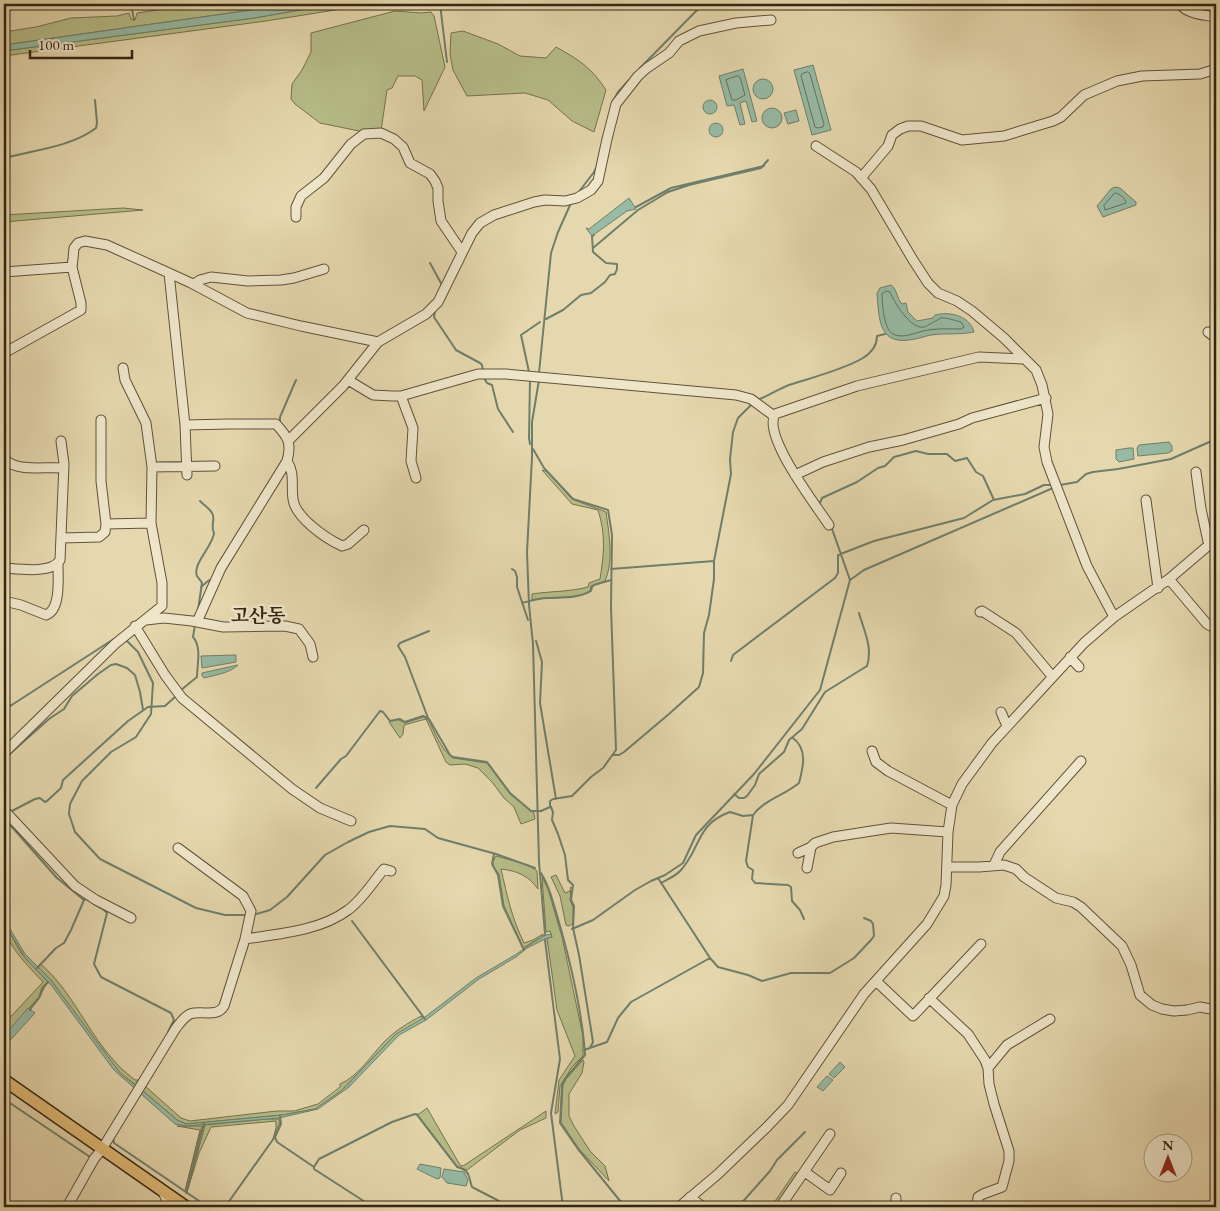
<svg xmlns="http://www.w3.org/2000/svg" width="1220" height="1211" font-family="'EB Garamond','Noto Serif KR',serif">
  <style>
    .green { fill: #b7be89; stroke: #75724e }
    .water { fill: #97bba6; stroke: #6f7f6b }
    .lines { fill: none; stroke-linecap: round; stroke-linejoin: round }
    .shore { stroke: #65705c; stroke-width: 1 }
    .stream { stroke: #6f7f6b; stroke-width: 2 }
    .minor-casing { stroke: #60523a; stroke-width: 11 }
    .major-casing { stroke: #332513; stroke-width: 14 }
    .minor { stroke: #efe6ca; stroke-width: 9 }
    .major { stroke: #e3bc77; stroke-width: 11 }
    .labels { text-anchor: middle; stroke-width: 5; stroke-linejoin: round; paint-order: stroke }
    .quarter-label { font-size: 19px; font-weight: bold; fill: #332513; stroke: #efe6ca }
  </style>
  <rect width="100%" height="100%" fill="#e6d8ae"/>
  <filter id="stains"><feTurbulence type="fractalNoise" baseFrequency=".004" numOctaves="4"/><feColorMatrix values="0 0 0 0 .2 0 0 0 0 .09 0 0 0 0 .02 0 0 0 .5 -.17"/></filter>
  <radialGradient id="worn" r=".72"><stop offset=".6" stop-color="#630" stop-opacity="0"/><stop offset="1" stop-color="#630" stop-opacity=".3"/></radialGradient>
  <!-- green -->
  <path class="green" d="M196,4H294L4,45V32L36,27L71,18L117,16L129,13L131,19L135,20L137,13Z
    M335,4H373L266,21L4,56V51L254,18Z
    M395,11L421,13L431,12L434,16L445,67L424,111L422,80L415,76H398L392,88L387,90L381,131L364,132L320,123L295,104L291,99L292,84L302,70L311,52V33Z
    M463,31L498,44L520,56L546,58L556,47C578,59 592,68 606,90L594,132L572,121L548,100L525,93L467,96L453,70L450,54L451,33Z
    M123,208L143,210L4,222V215Z
    M542,470L548,472L572,499L606,512C609,534 614,560 605,581L591,586L590,591C573,601 551,595 532,600V594C551,591 569,592 588,587L589,583L600,579C604,554 606,535 598,510L572,504Z
    M423,717L428,719C435,732 441,750 453,758L487,763L510,794L534,813L535,819L521,824L514,807L504,798L492,782L478,768L465,764L450,765L446,762L426,719L404,725L403,734L400,738L389,722L397,719L405,723Z
    M496,856L528,865L537,871L538,889C528,875 517,871 501,869C507,895 512,919 524,943L533,940L543,934V936L523,948L504,906L499,874L493,866V861Z
    M556,875L565,893L570,891L571,887L570,900L573,907V924L568,926L566,925L560,896L551,877Z
    M542,877L548,889L562,937L583,1036V1056L572,1067L560,1086L558,1112L555,1114L559,1080L575,1056L557,1010L547,938L552,937L550,931L546,932Z
    M4,923L21,953L48,982L42,987L39,997L4,1036V1024L43,982C30,968 4,943 4,923Z
    M41,964C73,992 88,1034 117,1064C122,1070 129,1075 135,1080H138L136,1085L123,1076L114,1067L50,979L38,968Z
    M421,1016L423,1019L392,1038L341,1091L315,1109L282,1115L186,1124L177,1120L142,1090L145,1086L181,1118L190,1121L277,1111H294L318,1104L340,1087V1084C359,1076 371,1055 385,1041C396,1030 408,1023 421,1016Z
    M583,1060L584,1062L582,1073L569,1094V1116L574,1126L590,1151L605,1166L609,1181L579,1149L561,1122L563,1085L566,1079Z
    M427,1108L460,1165L463,1166L546,1111V1118L520,1130L467,1170L457,1166L418,1115L415,1114H419Z
    M268,1119H279L280,1122L273,1139L276,1128V1121L211,1127L199,1153L187,1192L205,1125Z
    M177,1126H202L185,1191L200,1130Z
    M795,1172L799,1174L778,1207H771Z"/>
  <!-- water -->
  <path class="water" d="M294,4H335L254,18L4,51V45Z
    M813,65L831,130L812,135L794,70Z
    M743,69L757,121L752,122L746,101L740,103L745,124L740,125L734,105L727,106L719,76Z
    M753 89a10 10 0 1 1 20 0a10 10 0 1 1-20 0Z
    M703 107a7 7 0 1 1 14 0a7 7 0 1 1-14 0Z
    M762 118a10 10 0 1 1 20 0a10 10 0 1 1-20 0Z
    M796,110L799,121L788,124L784,113Z
    M709 130a7 7 0 1 1 14 0a7 7 0 1 1-14 0Z
    M1115,187L1120,188L1136,202V205L1103,217L1097,206L1111,189Z
    M629,198L636,209L627,211L592,236L586,228L589,229Z
    M891,285C897,289 897,299 902,304L906,303L908,312L917,321L933,318L935,315C950,311 970,316 974,332C959,335 945,333 931,335C925,336 921,338 915,339C879,347 879,321 877,293L880,288Z
    M1169,442L1172,446V451L1168,453L1138,456L1137,448L1139,445Z
    M1129,448H1133L1134,459L1119,462L1116,459V450Z
    M236,655V662L202,668L201,656Z
    M238,665C230,673 215,675 204,678L202,676V673Z
    M4,919L25,954L50,979L121,1074L142,1090L177,1120L186,1124L282,1115L315,1109L341,1091L396,1034L425,1017L476,978L515,955L543,936L551,934L552,937L545,939L527,948L516,957L479,979L426,1020L399,1035L349,1087L318,1109L279,1118L187,1126L175,1124L114,1070L52,986L26,959L4,923Z
    M28,1008L35,1013L4,1047V1036Z
    M840,1062L845,1067L834,1078L829,1074Z
    M827,1076L833,1080L823,1091L817,1087Z
    M420,1164L441,1168L440,1178L437,1179L417,1169Z
    M444,1169L464,1172L468,1180L466,1186L447,1183L442,1177Z"/>
  <g class="lines">
    <!-- shore -->
    <path class="shore" d="M808,72L810,74L824,124L823,127L818,128L815,127L801,76L802,74Z
      M738,76L740,77L745,95L736,100H732L726,80Z
      M1115,193C1119,193 1126,199 1126,203L1105,210L1104,206Z
      M887,291L890,292C894,302 911,330 924,327C927,326 939,319 941,318C946,317 956,321 961,322L964,327L961,329C949,329 935,328 923,331C915,333 902,339 893,334C884,330 882,303 882,294Z"/>
    <!-- stream -->
    <path class="stream" d="M131,4L134,20
      M440,4L447,62
      M640,68L703,4
      M612,103L618,92L630,79
      M4,158C34,150 71,147 96,128L97,123L95,100
      M578,193L594,172L597,166L606,127
      M636,207L671,188L764,166
      M593,248L638,210L668,192L689,185L761,168L768,160
      M430,263L442,285
      M435,311L434,317L456,350L480,363L482,365L483,371
      M546,319L563,310L581,295L591,293L605,282L610,275L615,274L617,269V264L606,263L593,252L592,236L594,235
      M529,372L521,335L540,322
      M539,373L551,253L558,232L571,203
      M484,378L487,383L492,385L498,409L513,432
      M530,379L529,438L530,444
      M539,380L532,422V457L527,552L529,605L533,644L539,862L545,934
      M757,400C769,396 778,389 789,385C811,378 845,369 863,358C871,353 877,346 877,336L885,334
      M280,422V417L296,380
      M533,449L544,468L573,499L608,510L612,535L611,607L616,750L603,768L591,777L572,796L553,799L550,801V805L553,812L552,820L558,834L565,855L568,880L573,885L571,900L574,906L573,928L579,955L593,1042L590,1048
      M1060,485L1077,482L1086,474L1093,472L1118,469L1171,459L1216,439
      M819,505L822,498L857,482L878,468L885,466L894,457L916,451L928,454H947L955,461L967,458L976,472L983,476L994,500
      M831,526L850,580
      M512,569L515,571L517,577V587L528,620
      M611,569L714,561L731,474L730,459L733,432L738,418L752,404
      M201,587L208,581L213,579
      M522,603C530,601 539,598 547,598C562,597 577,599 591,591L592,587L594,585L611,580
      M198,610L202,583C201,581 199,579 197,576C192,564 213,546 214,533C210,525 216,519 212,513C210,509 204,505 200,501
      M126,640L138,652L153,683L151,714L136,737L111,752L82,781L70,804L69,814L75,832L100,859L196,908L225,915H248
      M536,641L542,662L540,703L556,799
      M731,661L733,655L835,578L838,573V555L874,541L964,518L993,500L1025,494L1044,485H1052
      M181,690L197,677C197,665 202,647 193,637L195,625
      M4,710L120,635
      M428,718L405,657L398,646L400,643L429,631
      M793,738C808,749 803,768 799,783C785,795 764,800 753,815L746,861L748,867L753,870L752,879L755,883L788,885L791,887L792,901L800,910L804,919
      M613,755H619L624,752L669,714L699,687L703,673L704,633L709,615L714,579V561
      M4,759L49,719L64,709L72,696L98,674L111,665L116,664L127,668L135,675L140,692L143,710
      M316,788L341,759L346,756L380,711L383,712L390,721L400,719L405,722L423,716L429,719L450,755L453,757L487,762L510,793L531,811H541L550,807
      M734,794L739,798H744L747,796L755,785L759,774L784,752L789,740L802,729L825,692L867,666C873,647 864,631 859,613
      M10,812L35,799L40,798L45,802L47,801L61,788L63,780L128,721L148,707L165,706L176,696
      M4,818L57,878L84,900L86,899L104,910L107,913L94,964L101,977L171,1013L174,1020L168,1032
      M494,854L492,864L498,875L503,906L524,950
      M541,873C549,885 552,899 556,912C569,956 582,1009 585,1055L565,1079L562,1085L560,1123L578,1149L625,1207
      M658,878L710,958L718,967L748,975L762,981L791,973H830L854,958L871,940L874,936L873,924L871,921L864,918
      M661,883C668,879 676,876 681,870C701,848 696,824 730,812L743,816L753,815
      M253,915L270,910L287,897L325,855L348,842L369,832L390,826L425,829L438,838L496,854L535,868
      M352,921L425,1019
      M572,929L593,920L635,890L651,881L665,875L683,863L696,835L754,774L820,690L850,580L864,570L1053,488
      M545,940L560,1059L551,1113L563,1207
      M37,968L56,948L64,943L71,930L84,900
      M30,1010C32,1005 37,1002 40,996C43,989 42,988 48,982
      M584,1050L607,1042L618,1018L631,1002L710,958
      M4,1099L90,1157
      M280,1116L281,1124L275,1137L277,1142L314,1167V1169L373,1207
      M113,1138L114,1143L208,1207
      M314,1167L319,1159L325,1156L392,1122L415,1114L417,1115L457,1167C471,1171 468,1176 472,1187L499,1201L507,1207
      M186,1193L204,1123
      M225,1207L274,1138
      M738,1207L770,1171L777,1160L805,1132"/>
    <defs>
      <path id="minor" d="M1180,4C1187,14 1204,15 1216,17
        M816,146L856,172L871,189L913,260L928,283L938,293L957,301L972,311L1004,338L1036,370L1042,385L1048,414L1044,447L1047,462L1087,566L1114,617
        M861,178L888,146L892,135L900,129L908,126H921L962,140L1004,136L1053,121L1061,117L1084,95L1117,81L1142,76L1200,74L1216,69
        M296,217V207L301,196L324,178L351,144L364,134L381,133L394,139L403,147L410,163L430,174L435,181L438,188V201L441,221L462,252
        M4,272L72,267
        M169,273L185,425L187,475
        M194,284L200,280L211,277L248,281L281,280L294,278L324,269
        M1208,332L1216,338
        M4,353L81,310V303L72,267L73,259L74,248L78,243L85,241L107,245L191,283L247,313L301,326L378,342
        M123,368L125,380L146,423L152,467
        M348,380L373,395L392,396H401L478,374H506L736,395L751,399L774,416
        M401,396L413,428L411,461L416,478
        M101,420V481L106,524
        M185,425L229,424H276C288,437 292,443 287,461L221,568L197,622
        M288,441L343,386L378,342L426,314L438,302L472,233L480,223L494,215L534,202L545,200L565,201L577,198L591,190L598,181L607,139L616,104L638,76L647,68L669,53L679,41L699,31L736,23L771,20
        M4,458C15,473 45,466 63,468
        M287,461C295,473 291,485 293,499C295,517 325,538 342,546L348,544L364,530
        M1196,472L1201,509L1209,546
        M795,475L823,462L869,447L903,440L959,424L972,418L1046,398
        M1146,500L1158,588
        M829,525C816,505 762,436 775,414L857,386L979,357L1024,359
        M62,538L99,537L105,532L106,524L151,523
        M4,568C19,569 52,574 60,560L64,464L61,441
        M1169,579L1207,624L1216,629
        M4,601L21,605L46,615C61,610 58,578 58,565
        M980,612L982,611L1016,633L1052,676
        M146,620L164,618L192,621L223,627L285,626L299,629L310,644L313,657
        M135,626L165,675L182,698L292,789L320,808L351,821
        M1070,657L1079,667
        M1001,712L1007,726
        M872,751L876,762L888,771L952,805
        M4,753L115,644L162,606V583L151,523L152,467L215,466
        M4,810L75,886L96,900L131,918
        M798,853L811,847
        M994,865L1000,852L1081,761
        M947,867H979L1004,865L1016,869L1024,877L1056,898L1073,902L1081,907L1122,946L1131,965L1140,995L1152,1005L1162,1009L1174,1011L1187,1010L1200,1007L1216,1010
        M807,868L811,847L815,843L833,837L891,828L948,832
        M245,939C278,934 320,931 348,910C362,900 373,882 384,869L391,871
        M876,981L913,1016L981,944
        M929,998L968,1034L985,1060L988,1068L989,1084L994,1104L1009,1151V1161L1002,1187L983,1194L978,1197L977,1207
        M988,1068L1007,1045L1050,1019
        M805,1172L830,1190L841,1173
        M163,1192L170,1207
        M690,1197L703,1207
        M67,1207L94,1159L102,1149L176,1028C180,1023 184,1017 190,1014C202,1010 217,1018 224,1006L245,939L251,911L243,896L178,848
        M679,1207L718,1174L767,1127L788,1105L864,994L927,924L944,896L946,885L948,832L952,805L962,784L992,743L1084,643L1114,617L1169,579L1216,539
        M780,1207L830,1134
        M896,1207V1198"/>
      <path id="major" d="M4,1080L186,1207"/>
    </defs>
    <!-- minor casing -->
    <use href="#minor" class="minor-casing"/>
    <!-- major casing -->
    <use href="#major" class="major-casing"/>
    <!-- minor -->
    <use href="#minor" class="minor"/>
    <!-- major -->
    <use href="#major" class="major"/>
  </g>
  <g class="labels">
    <!-- quarter labels -->
    <g class="quarter-label">
      <text x="258" y="622">고산동</text>
    </g>
  </g>
  <!-- margin -->
  <rect width="1220" height="1211" fill="none" stroke="#e6d8ae" stroke-width="20"/>
  <rect x="5" y="5" width="1210" height="1201" fill="none" stroke="#332513" stroke-width="2.5"/>
  <rect x="10" y="10" width="1200" height="1191" fill="none" stroke="#332513"/>
  <!-- north arrow -->
  <g transform="translate(1168 1158)"><circle r="24" fill="#efe6ca" stroke="#a49981"/>
  <path d="M0-4L9 19L0 12L-9 19Z" fill="#8f2418"/>
  <text y="-8" font-size="14" font-weight="bold" text-anchor="middle" fill="#332513">N</text>
  </g>
  <!-- scale -->
  <path d="M30 50v8h102v-8" fill="none" stroke="#332513" stroke-width="2.5"/>
  <text x="38" y="50" font-size="15" fill="#332513" stroke="#efe6ca" stroke-width="4" paint-order="stroke">100 m</text>
  <rect width="100%" height="100%" filter="url(#stains)"/>
  <rect width="100%" height="100%" fill="url(#worn)"/>
</svg>
